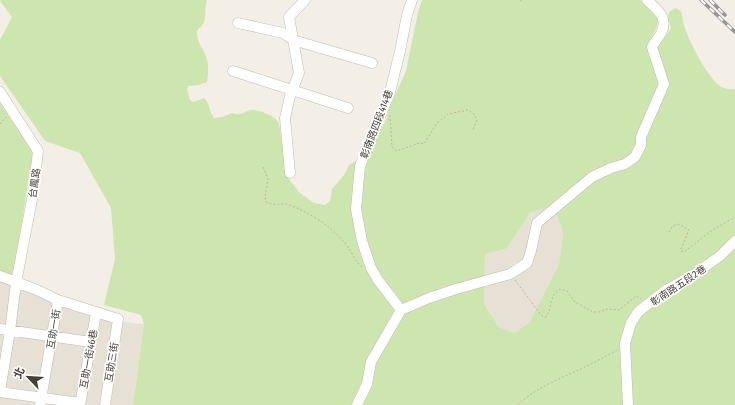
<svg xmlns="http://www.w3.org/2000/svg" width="735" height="405" font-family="'Fira Sans Condensed','Noto Sans TC',sans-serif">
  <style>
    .residential { fill: #e7e1d5 }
    .green { fill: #cde6b0; fill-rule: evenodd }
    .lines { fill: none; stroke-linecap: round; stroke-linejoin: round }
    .minor-casing { stroke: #c1baac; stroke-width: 11 }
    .path { stroke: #bfb39b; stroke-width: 1; stroke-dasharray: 2 2; stroke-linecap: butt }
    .minor { stroke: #fff; stroke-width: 10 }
    .rail-casing { stroke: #969696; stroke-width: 3.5 }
    .rail { stroke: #fff; stroke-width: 2; stroke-dasharray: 6; stroke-linecap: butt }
    .labels { text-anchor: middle; stroke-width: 3.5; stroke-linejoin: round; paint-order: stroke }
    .street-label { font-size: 10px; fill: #453f36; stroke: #fff }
  </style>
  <rect width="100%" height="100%" fill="#f3efe6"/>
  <!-- residential -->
  <path class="residential" d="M544,207L557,215L563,233L559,264L529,323L514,333L499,327L484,304L485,254L506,249L530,213Z
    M0,278L113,321L144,324L133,405H0Z"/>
  <!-- green -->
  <path class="green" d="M2,0H207C204,8 207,18 203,24C201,28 196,29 197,34C197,44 206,51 207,60C209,66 208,75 207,82L199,85L188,86L187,89L190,100L193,102L204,98C210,103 209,112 214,118L222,117L232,113C244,117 244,110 253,110C261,110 276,117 279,123L287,177L300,193L314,203L325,205L330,201L332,189L344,175L349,165L365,156L385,122L390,106L406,71L418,12L422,0H640C646,5 659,13 658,22C657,28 652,35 650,40L659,46L671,28L668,17L669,12L675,8C685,11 681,17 684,25C688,40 708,78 720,86C724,89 730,89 735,89V405H133L144,324L141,315L104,305L115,259L111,208L80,153L45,141L0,76V40L12,17L0,1ZM544,208L557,215L563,233L559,264L529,323L514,333L499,327L484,304L485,254L506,249L530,213Z
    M0,103L33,151L13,279L0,273Z"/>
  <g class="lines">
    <defs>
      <path id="minor" d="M238,23L283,33L293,40L372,63
        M233,71L348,108
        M0,92L38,151L33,194L16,283L10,331L0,391
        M290,173L285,118L290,96L299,73L289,17L305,0
        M0,276L37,290L58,300L118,319L105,405
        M401,310L378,280L371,268L362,241L356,209L360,166L390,92L400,51L407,15L412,0
        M0,329L91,342
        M0,392L80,403
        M40,405L58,300
        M80,405L96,313
        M357,405L367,384L371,362L401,310L429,298L456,289L510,274L527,263L531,251L537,223L592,177L611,168L625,164L635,157L641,145V137L664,84L652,47C654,42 659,38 661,33C669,17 657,10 647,0
        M628,405L625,343L631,323L638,312L666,290L696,273L720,256L735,241"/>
    </defs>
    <!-- minor casing -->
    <use href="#minor" class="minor-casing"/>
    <!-- path -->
    <path class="path" d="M520,0L523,2
      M390,115L392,146L394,149L397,151L419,143L424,144L437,123L448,114L468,110L474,114L477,120L473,130
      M0,124L6,117
      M263,167L268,179L265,197L266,202C276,207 283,202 290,205C312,214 333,227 348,247C352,253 356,262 362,267
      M669,232L673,226L679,224L689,230L681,249V251L684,252L711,231L735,217
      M515,280L538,311L542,316L546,317C553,308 548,296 560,289L567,291L575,302L593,312H599L607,309L619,310L636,296L641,299
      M518,405C535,388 559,379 581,369C593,363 605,357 617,350"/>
    <!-- minor -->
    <use href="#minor" class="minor"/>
    <defs>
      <path id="rail" d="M701,0L735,32
        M710,0L725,15"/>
    </defs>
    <!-- rail casing -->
    <use href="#rail" class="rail-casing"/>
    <!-- rail -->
    <use href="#rail" class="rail"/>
  </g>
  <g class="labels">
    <!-- street labels -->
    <g class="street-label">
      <text transform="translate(376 124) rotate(-69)" y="4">彰南路四段414巷</text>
      <text transform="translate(34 183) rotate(-82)" y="4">台鳳路</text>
      <text transform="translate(678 285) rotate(-34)" y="4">彰南路五段2巷</text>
      <text transform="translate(53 329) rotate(-81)" y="4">互助一街</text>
      <text transform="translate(88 359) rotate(-80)" y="4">互助一街46巷</text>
      <text transform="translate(111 362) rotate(-81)" y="4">互助三街</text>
    </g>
  </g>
  <!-- north arrow -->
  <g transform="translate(28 377) rotate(295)" stroke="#ffffff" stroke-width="3" paint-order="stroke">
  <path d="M0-3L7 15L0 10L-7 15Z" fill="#453f36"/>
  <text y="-6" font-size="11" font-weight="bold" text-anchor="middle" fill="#453f36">北</text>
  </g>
</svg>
